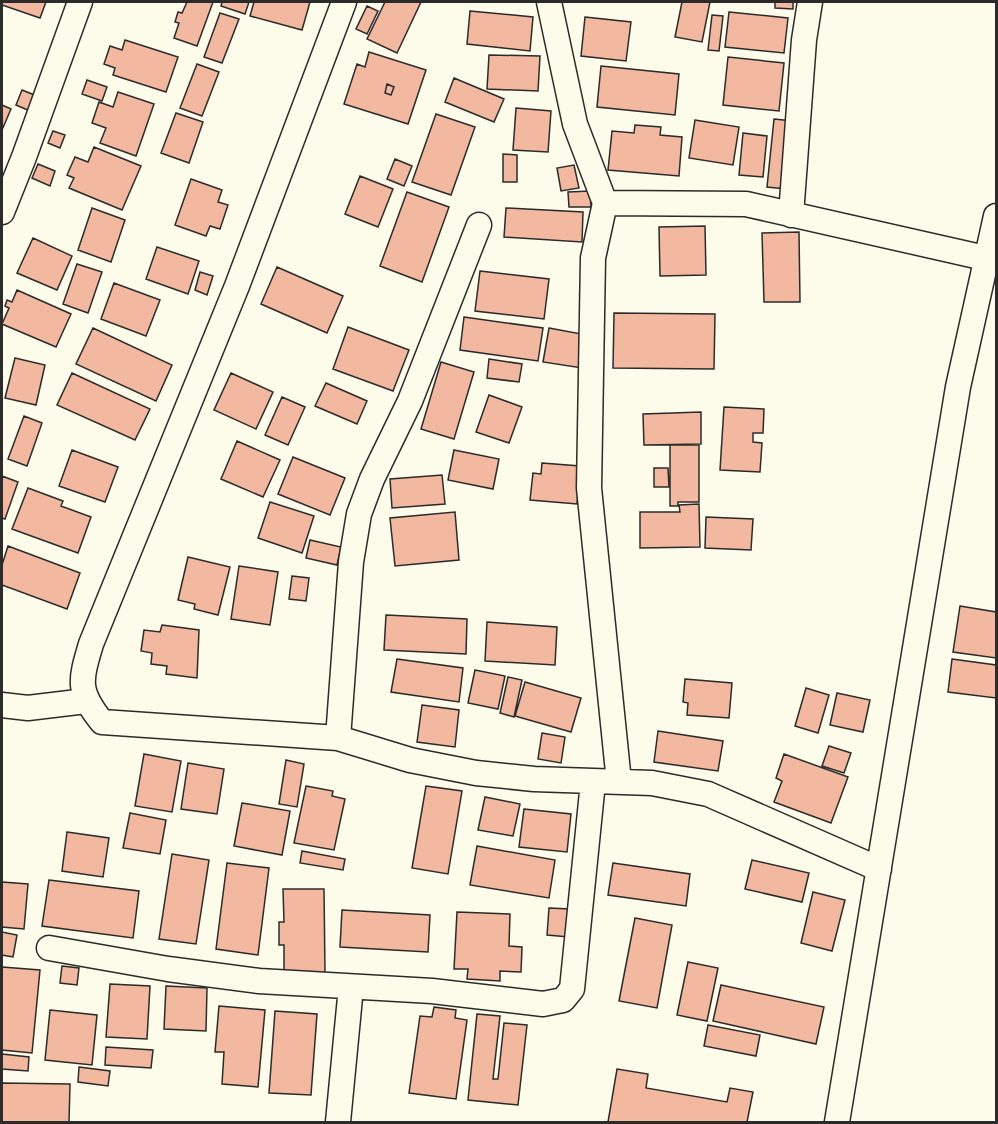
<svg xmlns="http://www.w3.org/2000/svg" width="998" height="1124" font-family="Poppins,sans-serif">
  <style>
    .building { fill: #f2b8a0; stroke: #2b2b2b; stroke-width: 1.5; fill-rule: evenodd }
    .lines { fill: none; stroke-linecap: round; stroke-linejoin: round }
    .minor-casing { stroke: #2b2b2b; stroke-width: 27 }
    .minor { stroke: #fdfbea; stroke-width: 24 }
  </style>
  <rect width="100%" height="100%" fill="#fdfbea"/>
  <!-- building -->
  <path class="building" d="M2,2H46L40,18L2,5Z
    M187,2H213L197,46L174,38L179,23L175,22L178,12L182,13Z
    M222,2H249L245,14L221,6Z
    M254,2H310L302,30L250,16Z
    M385,2H421L397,53L367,39Z
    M682,2H710L702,42L675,37Z
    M775,2H793V9L775,8Z
    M367,6L378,11L367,34L356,29Z
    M470,11L533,17L530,51L467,44Z
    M729,12L788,18L784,53L725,47Z
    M220,13L239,19L222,63L204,57Z
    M712,15L723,16L719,51L708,50Z
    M585,17L631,22L626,61L581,56Z
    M125,40L178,57L166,92L113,75L115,68L104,64L110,46L122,50Z
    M369,52L426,70L408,124L344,104L357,64L365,67ZM387,84L394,87L391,95L385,93Z
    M489,55L540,56L538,91L487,89Z
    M728,57L784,63L779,111L723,105Z
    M197,64L219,72L202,116L180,108Z
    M601,66L679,74L675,115L597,107Z
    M454,78L504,99L494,122L445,102Z
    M87,80L107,87L102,101L82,94Z
    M387,84L394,87L391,95L385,93Z
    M22,90L37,96L30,111L16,105Z
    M118,92L154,104L136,156L100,143L106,128L92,123L99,102L113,107Z
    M2,105L11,109L2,130Z
    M516,108L551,111L548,152L513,150Z
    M176,113L203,122L189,163L161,153Z
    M436,114L475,127L451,195L412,182Z
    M774,119L793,121L786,189L767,187Z
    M695,120L739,127L733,165L689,158Z
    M635,125L661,127L660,135L682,137L679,176L608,170L612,131L634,133Z
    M53,131L65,135L60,148L48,143Z
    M743,133L767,136L763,177L739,175Z
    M94,147L141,166L122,210L69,188L74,178L67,175L75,157L88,162Z
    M503,154L517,155V182H503Z
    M395,159L412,166L404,186L387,179Z
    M38,164L55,171L50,186L32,178Z
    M574,165L579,188L561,191L557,168Z
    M360,176L393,189L378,227L345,214Z
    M191,179L222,190L218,202L228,205L220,229L210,226L206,236L175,225Z
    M590,191L591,207H569L568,192Z
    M407,192L449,207L422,282L380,266Z
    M92,208L125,220L111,262L78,250Z
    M506,208L583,212L582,242L504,237Z
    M705,226L706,275L660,276L659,227Z
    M799,232L800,302H764L762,233Z
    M33,238L72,256L57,290L17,273Z
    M157,247L199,261L188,294L146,279Z
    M77,264L102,272L88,313L63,304Z
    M277,267L343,296L327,333L261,304Z
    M480,271L549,279L544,319L475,311Z
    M200,272L213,276L207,295L195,290Z
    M114,283L160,300L146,336L101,319Z
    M17,290L71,314L56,347L2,324L9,308L5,306L7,300L12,302Z
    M614,313L715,314L714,369L613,368Z
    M464,317L543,328L538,361L460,350Z
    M348,327L409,350L393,391L333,369Z
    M93,328L172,365L156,401L76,364Z
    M549,328L587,335L582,368L543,362Z
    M15,358L45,365L36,405L5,398Z
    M489,359L522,364L519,382L487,378Z
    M441,362L474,372L454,439L421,429Z
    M72,373L150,409L135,440L57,405Z
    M231,373L273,392L256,429L214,410Z
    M326,383L367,401L357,424L315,406Z
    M489,395L522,407L509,443L476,432Z
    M282,397L305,407L288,445L265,435Z
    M724,407L764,409L763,433H753V442L762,443L760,472L720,470Z
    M701,412V444L644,445L643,414Z
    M24,416L42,423L27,466L8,459Z
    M237,441L280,460L263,497L221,479Z
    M670,445H699V502H678V506H670Z
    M72,450L118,467L105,502L59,486Z
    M454,450L499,459L493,489L448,480Z
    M293,457L345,478L330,515L278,494Z
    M542,463L580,466L577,504L530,500L533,473L541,474Z
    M654,468H668L669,487H654Z
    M442,475L445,504L392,508L390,479Z
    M2,476L18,482L5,519L2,518Z
    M28,488L63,501L61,506L91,517L78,553L12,529Z
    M270,502L314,516L302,553L258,538Z
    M699,504L700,547L640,548V512H680L679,505Z
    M455,512L459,560L395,566L390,518Z
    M706,517L753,519L751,550L705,548Z
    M310,540L341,547L337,565L306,558Z
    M8,546L80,573L67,609L2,585V565Z
    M188,557L230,567L218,615L194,609L195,604L178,600Z
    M239,566L278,572L270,625L231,619Z
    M292,576L309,578L306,601L289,599Z
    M960,606L996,612V658L953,652Z
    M386,615L467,619L466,654L384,650Z
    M487,622L557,627L555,665L485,661Z
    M162,625L199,630L197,678L166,674L167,666L151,664L152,653L141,651L144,630L160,632Z
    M397,659L463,668L459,702L391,692Z
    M952,659L996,665V698L948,692Z
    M475,670L505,676L498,709L468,703Z
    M508,677L522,680L514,717L500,713Z
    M685,679L732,683L729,718L687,715L688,703L683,702Z
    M525,682L581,698L571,732L515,716Z
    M806,688L829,695L818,733L795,726Z
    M837,693L870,700L863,732L830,725Z
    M422,705L459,710L455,747L417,742Z
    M658,731L723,741L718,771L654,762Z
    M542,733L565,737L561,763L538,759Z
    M829,746L851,753L844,773L822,766Z
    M144,754L181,761L172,812L135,806Z
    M784,754L848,777L831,823L774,802L782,781L776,778Z
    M286,760L304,764L297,807L279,804Z
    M188,763L224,769L217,814L181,809Z
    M306,786L333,791L332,796L345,799L334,850L294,843Z
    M426,786L462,791L448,874L412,868Z
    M485,797L520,804L513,836L478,830Z
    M242,803L290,811L282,855L234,846Z
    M524,809L571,814L567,852L519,847Z
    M130,813L166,820L160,854L123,848Z
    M67,832L109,838L103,877L62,871Z
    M477,846L555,860L549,898L470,885Z
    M302,851L345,859L343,870L300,863Z
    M172,854L209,860L196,944L159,939Z
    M752,860L809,873L802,902L745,889Z
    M227,863L269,868L258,955L216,949Z
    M613,863L690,874L686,906L608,895Z
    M49,880L139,891L133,938L42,926Z
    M2,882L28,884L24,929L2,927Z
    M283,889H324L325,973L284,974V945H279V922H284Z
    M813,892L845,900L832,951L801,943Z
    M549,908L570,909L569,937L547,935Z
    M342,910L430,915L428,952L340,947Z
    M457,912L510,914L509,946L522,947L521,972L500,971V981L467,979L468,969H454Z
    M635,918L672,925L657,1008L619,1001Z
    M2,932L17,935L13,957L2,955Z
    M688,962L718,968L707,1021L677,1015Z
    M62,966L79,968L77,985L60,983Z
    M2,967L40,970L32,1053L2,1050Z
    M110,984L150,986L147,1039L106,1037Z
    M721,985L824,1007L816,1044L713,1021Z
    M166,986L207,988L206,1031L164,1029Z
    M219,1006L265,1010L258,1087L222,1084L224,1052H215Z
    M434,1007L456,1010L455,1018L467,1020L456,1099L409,1093L420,1016L432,1017Z
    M50,1010L97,1015L92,1065L45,1060Z
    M275,1011L317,1014L311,1095L269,1093Z
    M477,1014L500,1016L493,1079H498L504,1023L527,1025L518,1105L468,1100Z
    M708,1025L760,1035L756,1056L704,1046Z
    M106,1047L153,1050L151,1068L105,1065Z
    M2,1054L29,1057L28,1071L2,1069Z
    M79,1067L110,1071L108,1086L78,1082Z
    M617,1069L648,1074L646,1088L727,1102L730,1088L753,1092L747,1122H608Z
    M2,1083L70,1084L69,1122H2Z"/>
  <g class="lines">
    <defs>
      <path id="minor" d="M344,2L237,286L91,644C80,681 77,691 102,722L338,738L410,760L476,773L534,779L652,783L708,794L879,869
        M549,2L575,124L605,203L593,258L589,488L619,782
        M605,203L746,204L985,258
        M2,212L24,157L80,2
        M791,215L804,40L810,2
        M2,705L28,708L86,701
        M338,738L351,562L359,514L372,479L410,401L479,225
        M49,948L168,969L259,981L432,991L543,1004L563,1000L572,989L593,782
        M338,1122L351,987
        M837,1122L958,387L996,216"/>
    </defs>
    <!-- minor casing -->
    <use href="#minor" class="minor-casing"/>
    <!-- minor -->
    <use href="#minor" class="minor"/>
  </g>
  <!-- border -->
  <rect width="998" height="1124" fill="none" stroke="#2b2b2b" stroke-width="6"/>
</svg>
